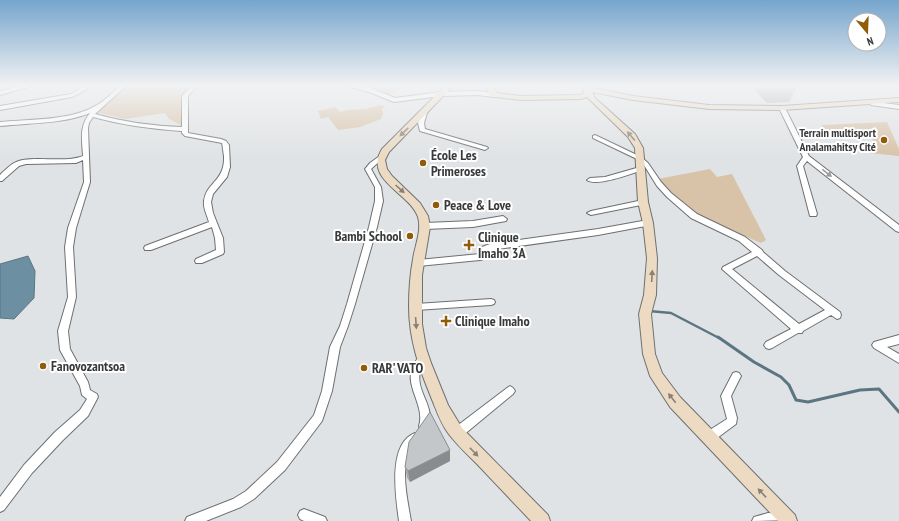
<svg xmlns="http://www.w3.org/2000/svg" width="899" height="521" font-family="'PT Sans Narrow',sans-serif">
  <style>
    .green { fill: #d8c2a8 }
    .water { fill: #6c8fa1; stroke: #5c7582 }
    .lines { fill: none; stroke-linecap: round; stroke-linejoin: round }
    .stream-far1 { stroke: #5c7582; stroke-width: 2.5 }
    .stream { stroke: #5c7582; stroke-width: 3 }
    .minor-casing { stroke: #6d7071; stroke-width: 2 }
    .tertiary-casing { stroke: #6d7071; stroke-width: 2 }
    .secondary-casing { stroke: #6d7071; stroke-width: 2 }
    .minor { fill: #fff; fill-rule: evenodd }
    .tertiary { fill: #fff; fill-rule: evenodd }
    .secondary { fill: #ecdac2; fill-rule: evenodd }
    .wall { fill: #a9abad }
    .shaded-wall { fill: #898b8d }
    .building { fill: #c4c7c9; stroke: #898b8d }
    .oneway { fill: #898177 }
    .oneway2 { fill: #9c9c9c }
    .poi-dot { fill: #8f5c0a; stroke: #fff; stroke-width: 1.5 }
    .labels { text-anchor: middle; stroke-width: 4; stroke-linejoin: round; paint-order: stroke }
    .far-poi-label { font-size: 12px; font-weight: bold; fill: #38393a; stroke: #fff; text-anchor: end }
    .poi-label { font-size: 14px; font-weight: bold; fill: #38393a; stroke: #fff; text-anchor: start }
  </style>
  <rect width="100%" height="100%" fill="#e0e3e5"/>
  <!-- green -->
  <path class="green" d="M125,85H193L183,94V126L169,119L165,113L125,119L95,112Z
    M379,85H411L389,95L378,90Z
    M381,105L386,107L382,108L383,114L381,119L360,127L338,130L328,117L321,119L318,111L335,107L340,112L347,110L366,109Z
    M887,122L899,149V156L870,153L865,144L876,146L871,136L824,130L822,125Z
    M710,169L717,177L732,174L766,240L761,243L698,216L675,197L658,179Z"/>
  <!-- water -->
  <path class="water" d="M28,256L35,271L34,298L14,319L0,318V264Z"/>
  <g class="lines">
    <!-- stream-far1 -->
    <path class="stream-far1" d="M649,311L671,313L719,338"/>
    <!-- stream -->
    <path class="stream" d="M718,337L754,362L781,377L789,385L796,400L808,402L860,390L879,389L899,412"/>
    <defs>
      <path id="minor" d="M25,85H36L0,95V91Z
        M80,85H86V90L72,97L0,110V106L71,94L80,89Z
        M121,85H127L95,114C123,122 153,126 182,127V96L192,85H198L188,96V133L221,139L226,141L229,145L230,167L227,177L213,194L211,202L213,213L223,238L224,252L223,254L202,263H196L195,261L196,259L216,250L215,238L212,227L151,250H145L144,248L145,246L209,222C207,215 203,208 204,201C206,182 225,182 224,156C223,151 223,147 222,143L185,136L182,133V131C152,129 122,125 93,117L89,123L88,128L90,182L76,228L73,247L76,297L68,331L70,349L88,382L90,390L97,394L98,397L88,416L63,440L32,473L4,510L0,512V497L24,465L55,432L80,410L87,399L82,395L80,386L60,350L58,331L68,297L65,247L68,228L84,182L83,160L76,163L26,164L19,166L2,181H0V175C4,171 9,166 14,163C30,154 63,164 83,156C82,138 79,127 90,113C62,124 29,123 0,126V122C30,119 71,121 97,105C106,100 113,92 121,85Z
        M478,91L494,93L497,95L494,97L478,95L441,96L438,94L441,92Z
        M871,100L875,102L899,105V109L871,105L868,102Z
        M782,106L785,108L809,156L899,225V232L896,231L807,161L803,166L817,214L816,216H810L797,166L803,157L779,108Z
        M424,111L427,113L424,123L425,129L487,147L488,148L485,150L420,131L418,123L421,113Z
        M595,135L641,157L648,163L661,182L671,193L697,214L745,237L762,250L763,252L785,271L840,312L841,315L840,318L837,319L831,315L803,331L802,333H798L772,348L769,349L766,348L764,345L766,342L791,329L722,269L723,267L752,252L739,241L691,218L667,197L657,186L644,165L637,159L593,138V136ZM757,256L779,275L825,310L799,324L732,269Z
        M381,155L384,157L371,169L381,187L383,201L377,227L355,304L348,326L340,347L332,391L322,421L285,470L254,499L241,507L206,521H185L187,517L233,499L246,491L277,462L314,415L322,391L330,347L340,326L347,304L369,227L375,201V187L365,169L370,163Z
        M640,167L642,168V170C631,174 596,187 587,180L590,178L605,177Z
        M643,200L647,202L646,204L591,215L587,213L591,211Z
        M503,216L507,219L506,221L473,227L425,229L421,226L425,223L473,221Z
        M648,220L651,221L652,223L651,225L598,235L491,250L489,251L487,258L480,260L418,266L414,263L418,260L480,254L482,247L490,244L598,229Z
        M491,299L494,300L495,302L494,304L491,305L416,310L413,309L412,307L413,305L416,304Z
        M899,335V344L887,347L899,354V363L874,348L872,345L874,342Z
        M423,354L426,355L428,358C426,363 421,367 420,372C415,392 437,407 428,430L424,431L420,430L419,426C426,404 401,384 415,363C417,359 419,355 423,354Z
        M736,372L739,373L741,376L731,396L737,418L736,424L713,441L709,442L705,441L704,437L705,433L727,419L721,396L733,373Z
        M510,386L513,388L515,391L513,394L461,437L457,438L453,437L452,433L453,429L507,388Z
        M415,433L419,434L420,438C417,445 411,449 408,456C401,473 408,503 411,521H399C396,498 387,444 415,433Z
        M304,509L325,517L327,521H304L300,519L298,515L300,511Z
        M768,513L787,514L791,516L793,520L752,521L754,517Z"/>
      <path id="tertiary" d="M342,85H358L371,88L395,98L441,92L445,94L441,96L394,102L369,92Z"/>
      <path id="secondary" d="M446,85H454L389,152L385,160L387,169L392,176L420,203L428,216L430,227L422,275V324L426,348L431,363L448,405L462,428L548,515L550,521H531C513,502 495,483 477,464C467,454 456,444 448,433C440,422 436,409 431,397C419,368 409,339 409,307C409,291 410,275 413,259C415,245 422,231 418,217C410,193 363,180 382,149Z
        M485,85H493L497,93L521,96L580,95L585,93L580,85H588L589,87L633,96L709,105L782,106L899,98V102L782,110L709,109L633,100L592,92L595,98L635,134L643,148L648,202L653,223L657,258L656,295L651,314L655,354L662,373L680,397L795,515L797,521H778L670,407L650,376L643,354L639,314L644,295L647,258L643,223L638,202L635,148L628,137L587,97L581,99L521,100L494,97H491Z"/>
    </defs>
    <!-- minor casing -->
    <use href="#minor" class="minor-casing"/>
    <!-- tertiary casing -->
    <use href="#tertiary" class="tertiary-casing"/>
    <!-- secondary casing -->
    <use href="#secondary" class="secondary-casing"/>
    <!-- minor -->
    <use href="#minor" class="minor"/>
    <!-- tertiary -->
    <use href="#tertiary" class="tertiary"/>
    <!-- secondary -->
    <use href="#secondary" class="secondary"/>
  </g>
  <!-- wall -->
  <path class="wall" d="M757,85H798L789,102L767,103L755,91Z
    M450,461L410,482L407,478L405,467Z"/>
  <!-- shaded-wall -->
  <path class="shaded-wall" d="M450,450V461L410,482L408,471Z"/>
  <!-- building -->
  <path class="building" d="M430,412L450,450L408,471L405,467L409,442Z"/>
  <!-- one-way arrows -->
  <defs><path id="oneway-solid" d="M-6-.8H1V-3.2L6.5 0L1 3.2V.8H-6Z"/></defs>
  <g class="oneway">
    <use href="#oneway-solid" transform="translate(404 132) rotate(136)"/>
    <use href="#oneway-solid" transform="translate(631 136) rotate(-130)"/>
    <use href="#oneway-solid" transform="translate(400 189) rotate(42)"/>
    <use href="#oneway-solid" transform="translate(652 276) rotate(-87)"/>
    <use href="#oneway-solid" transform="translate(416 323) rotate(86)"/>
    <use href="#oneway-solid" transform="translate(672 398) rotate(-128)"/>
    <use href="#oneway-solid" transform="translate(474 452) rotate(46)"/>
    <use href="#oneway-solid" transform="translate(762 493) rotate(-133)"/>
  </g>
  <use class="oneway2" href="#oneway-solid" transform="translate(827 173) rotate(38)"/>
  <!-- sky -->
  <linearGradient id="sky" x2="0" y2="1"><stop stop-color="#76a5cc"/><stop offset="0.54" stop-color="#f1f2f3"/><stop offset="1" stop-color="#f1f2f3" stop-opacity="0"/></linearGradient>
  <rect width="899" height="158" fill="url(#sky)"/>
  <!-- markers -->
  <g class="poi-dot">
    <circle cx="884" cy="140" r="4"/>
    <circle cx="423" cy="163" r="4"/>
    <circle cx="436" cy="205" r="4"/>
    <circle cx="410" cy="236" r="4"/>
    <path d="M467 239h4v4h4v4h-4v4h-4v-4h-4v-4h4z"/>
    <path d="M444 315h4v4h4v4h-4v4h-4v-4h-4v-4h4z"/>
    <circle cx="43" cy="366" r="4"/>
    <circle cx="364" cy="368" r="4"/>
  </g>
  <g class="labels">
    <!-- far-poi labels -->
    <g class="far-poi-label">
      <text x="876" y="137">Terrain multisport<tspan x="876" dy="14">Analamahitsy Cité</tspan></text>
    </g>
    <!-- poi labels -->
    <g class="poi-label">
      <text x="431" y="160">École Les<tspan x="431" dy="16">Primeroses</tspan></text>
      <text x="444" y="210">Peace &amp; Love</text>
      <text x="402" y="241" text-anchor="end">Bambi School</text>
      <text x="478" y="242">Clinique<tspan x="478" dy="16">Imaho 3A</tspan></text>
      <text x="455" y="326">Clinique Imaho</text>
      <text x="51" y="371">Fanovozantsoa</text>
      <text x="372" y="373">RAR' VATO</text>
    </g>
  </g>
  <!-- north arrow -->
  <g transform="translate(867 32) rotate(161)"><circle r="19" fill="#ffffff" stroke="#afb0b0"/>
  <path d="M0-3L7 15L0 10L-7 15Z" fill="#8f5c0a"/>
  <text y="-6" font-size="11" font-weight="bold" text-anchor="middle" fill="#38393a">N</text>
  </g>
</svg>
